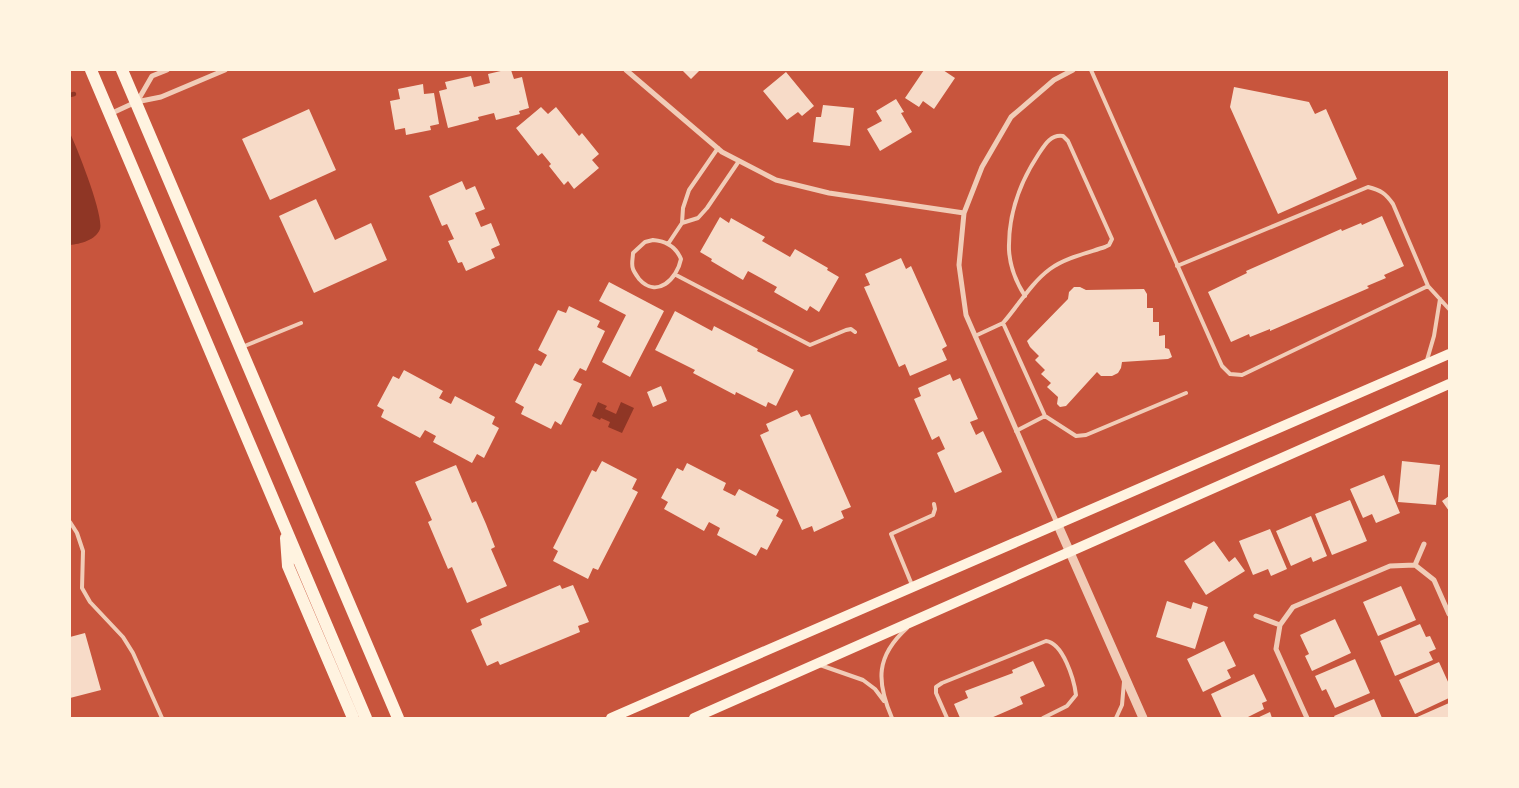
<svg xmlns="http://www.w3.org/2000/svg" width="1519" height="788" font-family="'Crimson Pro',serif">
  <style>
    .water { fill: #8f3625 }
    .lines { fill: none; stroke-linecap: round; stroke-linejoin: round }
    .stream { stroke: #8f3625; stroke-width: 4.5 }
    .building { fill: #f7dbc8 }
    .service { stroke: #f1ccb7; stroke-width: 4 }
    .minor { stroke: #f1ccb7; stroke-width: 5 }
    .tertiary { stroke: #f1ccb7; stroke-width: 9 }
    .secondary { stroke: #fff3e0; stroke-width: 10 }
    .primary { stroke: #fff3e0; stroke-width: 12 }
  </style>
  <rect width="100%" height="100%" fill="#c8553d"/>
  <!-- water -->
  <path class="water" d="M70,133C77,148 104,215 100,229C96,240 80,244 70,245Z
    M598,402L607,406L605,409L616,414L621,402L634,408L622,433L608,427L610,422L601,418L600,420L592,416Z"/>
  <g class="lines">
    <!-- stream -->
    <path class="stream" d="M70,95L74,94"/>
  </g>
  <!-- building -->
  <path class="building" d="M505,70H511L514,79L522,77L529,108L519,111L520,114L496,120L494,113L478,117L479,120L448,128L439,91L447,89L445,82L471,76L474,87L490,83L488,74Z
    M682,70H700L691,79Z
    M924,70H943L955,78L934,109L923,101L919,107L905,98Z
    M786,72L814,106L802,116L798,112L787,120L763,91Z
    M423,84L424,94L434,93L439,124L430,126L431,130L406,135L405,128L395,130L390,101L400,99L398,89Z
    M1234,87L1309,102L1315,114L1326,109L1357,179L1278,214L1230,107Z
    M896,99L904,112L901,113L912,132L880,151L867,129L882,121L876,111Z
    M823,105L854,108L850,146L813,142L816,117H821Z
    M541,107L548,114L556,107L579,136L582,133L599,154L592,160L599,168L574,189L568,181L564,185L549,166L551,164L542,153L538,156L516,128Z
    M309,109L336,170L270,200L242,139Z
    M462,181L466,190L475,186L485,209L475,213L481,227L491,223L500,245L491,249L495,258L466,271L462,262L458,263L448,241L454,239L447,224L442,226L429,196Z
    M316,199L335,240L371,223L387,260L314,293L279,216Z
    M1382,216L1404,266L1384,275L1386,278L1367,286L1369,288L1270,331V329L1250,337L1249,334L1231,342L1208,292L1247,273L1246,271L1341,229L1342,231L1361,223L1362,225Z
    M720,217L729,223L731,218L765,237L762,241L790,257L795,249L828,268L827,270L839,277L819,312L810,306L807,311L774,292L777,287L748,271L743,280L711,261L712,259L700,252Z
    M901,258L906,269L911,266L947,346L942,349L947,360L910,376L905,364L899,367L864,287L870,285L865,274Z
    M609,282L664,311L630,377L602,362L626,315L599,301Z
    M1074,287H1080L1086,290L1144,289L1147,294V308H1153V322H1159V336L1165,335V348L1169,349L1172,357L1168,359L1122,362L1121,368L1118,373L1112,376H1101L1097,372L1066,406L1060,407L1057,404L1058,397L1047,387L1051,383L1041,374L1045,370L1035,360L1039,356L1030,347L1027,341L1068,299L1069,292Z
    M569,306L600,321L597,327L605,331L586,371L580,368L573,380L582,384L561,425L555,421L551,429L521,414L524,407L515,402L535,363L541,366L547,355L538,350L558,310L566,313Z
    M675,311L712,331L714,326L758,349L757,351L794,370L776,406L768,402L766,407L736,392L735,395L693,373L695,370L655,350Z
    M404,370L443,391L439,398L451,404L455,396L495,417L492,424L499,428L484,458L477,454L472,463L433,442L436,436L425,430L420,438L381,417L384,410L377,406L393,376L399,379Z
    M950,374L953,381L960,378L978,419L970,422L976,435L983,431L1002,472L955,493L937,453L945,449L939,436L932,440L914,399L921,396L918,388Z
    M661,386L667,401L653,407L647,392Z
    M797,410L801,417L810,414L851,507L841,511L844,518L814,532L812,526L802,530L760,435L769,431L766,424Z
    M602,461L637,479L632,489L638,492L598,570L593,568L588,579L553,561L558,551L553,548L592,470L596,472Z
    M1402,461L1440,465L1436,505L1398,502Z
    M687,463L726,483L723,490L735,496L739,489L779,510L776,516L783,520L767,550L761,547L756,556L717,535L720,528L709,522L704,531L664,509L668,502L661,498L677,468L683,471Z
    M456,465L472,503L476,501L486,524L495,547L491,549L507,586L467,603L452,567L448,569L428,522L432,520L415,482Z
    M1384,475L1400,513L1376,523L1372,514L1363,518L1350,489Z
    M1449,496V511L1442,501Z
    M1350,500L1367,541L1332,555L1315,514Z
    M1311,516L1327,556L1313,562L1311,557L1291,566L1276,531Z
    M1270,529L1287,569L1271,576L1268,569L1253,575L1239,541Z
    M1214,541L1229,562L1235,557L1245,571L1206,595L1184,561Z
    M560,585L562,589L573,585L589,622L578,626L580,632L500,665L498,661L487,666L471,630L482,625L480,619Z
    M1401,586L1416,620L1378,636L1363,602Z
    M1167,601L1191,609L1193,602L1208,607L1195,649L1156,637Z
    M1335,619L1351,653L1312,671L1305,656L1309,654L1300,635Z
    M1420,624L1426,637L1430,636L1436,649L1429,652L1433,660L1395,676L1380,641Z
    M85,633L101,690L70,698V637Z
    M1224,641L1236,666L1227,670L1231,678L1203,692L1187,659Z
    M1355,659L1370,693L1335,708L1326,689L1322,691L1315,676Z
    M1033,661L1045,686L1020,697L1023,704L991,718H960L954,704L968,698L965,691L1013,673L1012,670Z
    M1439,662L1449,684V698L1415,714L1399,680Z
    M1254,674L1267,701L1262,703L1264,709L1246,718H1222L1211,694Z
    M1374,699L1382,718H1335L1334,716Z
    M1449,703V718H1415Z
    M1270,712L1272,718H1257Z"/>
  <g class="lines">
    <!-- service -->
    <path class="service" d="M1091,70L1222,366L1230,374L1242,375L1428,286L1449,309
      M682,223L698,218L707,208L739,161
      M653,240C666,241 676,247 681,259C677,279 657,299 639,279C637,276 634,272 633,269C631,264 633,258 633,253L645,242Z
      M668,244L682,223L683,208L689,190L718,148
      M1177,266L1368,187C1381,190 1386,194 1393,204L1428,286
      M676,275L810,345L846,330L851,329L855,332
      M1003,323C1018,306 1031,283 1050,269C1065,258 1087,253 1105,247L1109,245L1112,239L1068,141L1063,136C1050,134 1044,146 1038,155C1019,184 1008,215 1009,250C1010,267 1016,282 1025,296
      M975,336L1003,323L1045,416L1016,431
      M242,347L301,323
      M1427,360L1434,336L1440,299
      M1045,416L1076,436L1086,435L1186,393
      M70,522L77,533L83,551L82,588L90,602L123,637L133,653L162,718
      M912,585L891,534L933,515L935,509L934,504
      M820,665L863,680L875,689L884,701
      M892,718C876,681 876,656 907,628
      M947,718L936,693V687L942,683L1046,641C1063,643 1074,679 1076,695L1067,706L1043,718
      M1116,718L1122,705L1124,682"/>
    <!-- minor -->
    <path class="minor" d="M626,70L722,152L776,180L829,193L964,213
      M137,102L152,76L167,70
      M110,114L136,102L161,97L225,70
      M1057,523L966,315L959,265L964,213L982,167L1011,117L1054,80L1073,70
      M1415,565L1424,544
      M1256,616L1280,625
      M1307,718L1276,649L1280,625L1293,607L1390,566L1415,565L1434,580L1449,614"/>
    <!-- tertiary -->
    <path class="tertiary" d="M1057,523L1143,718"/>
    <!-- secondary -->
    <path class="secondary" d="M611,718L1449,354
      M694,718L1449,384"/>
    <!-- primary -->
    <path class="primary" d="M91,70L366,718
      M122,70L398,718
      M286,538L288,566L353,718"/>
  </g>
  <!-- border -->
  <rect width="1519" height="788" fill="none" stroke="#fff3e0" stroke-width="142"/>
</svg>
